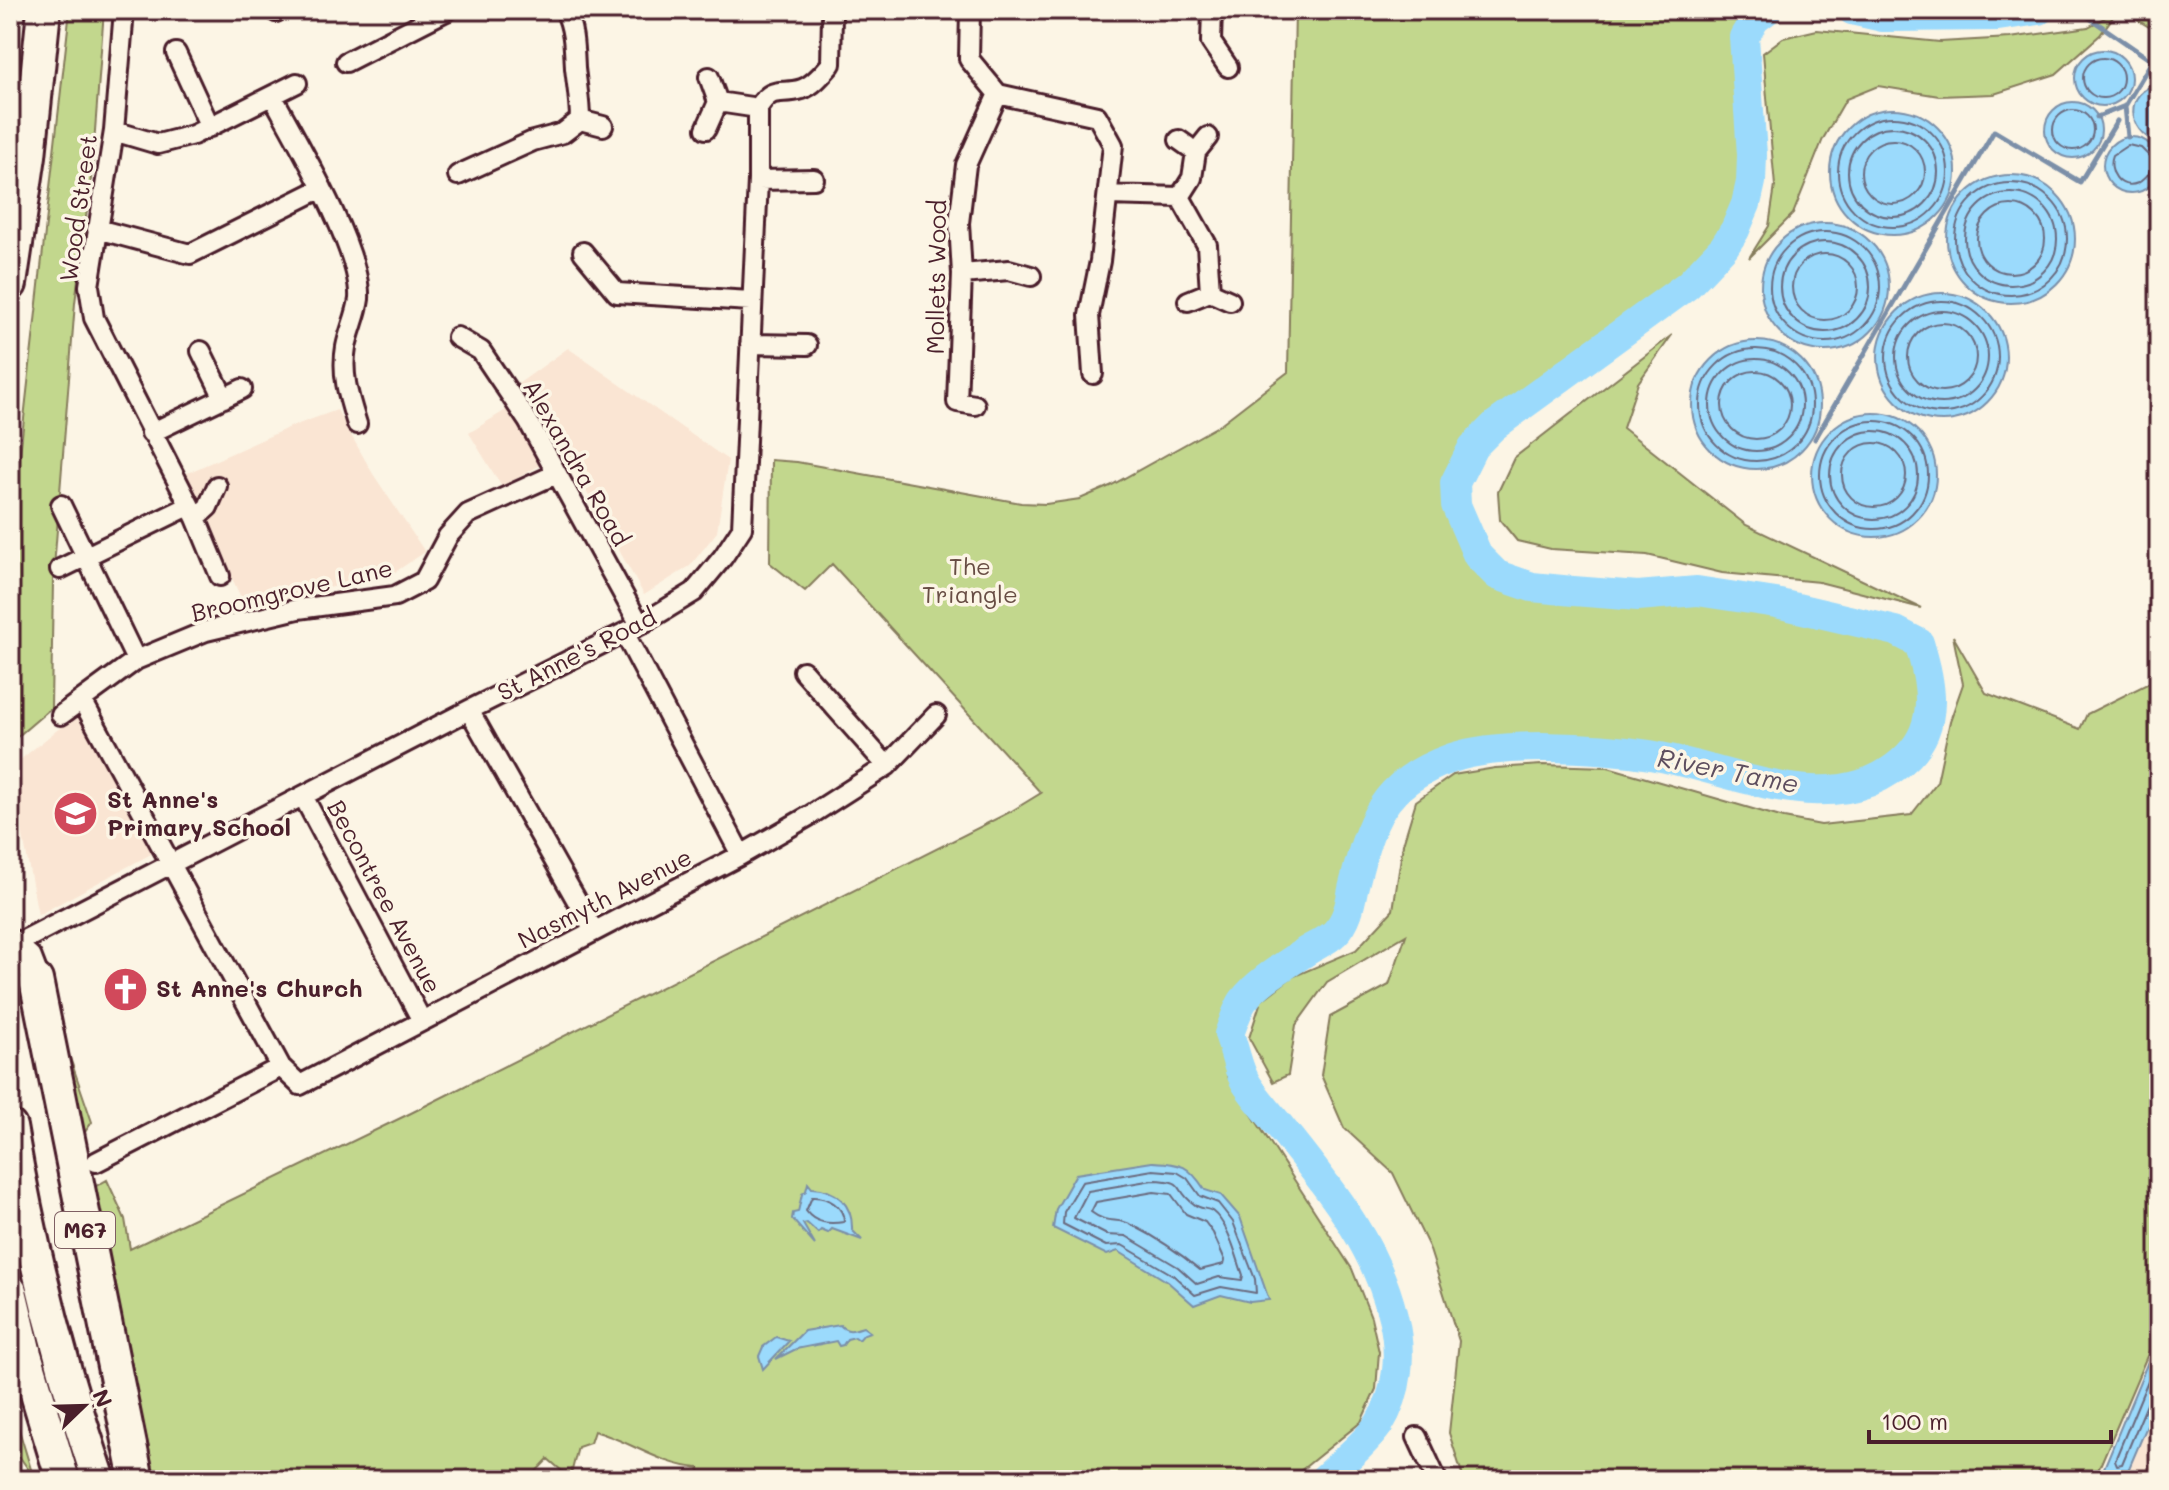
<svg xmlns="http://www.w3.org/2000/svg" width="2169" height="1490" font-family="Mali,sans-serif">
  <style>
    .built { fill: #fae5d3 }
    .green { fill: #c2d78d; stroke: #867b5c; stroke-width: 2 }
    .water { fill: #9bdafc; stroke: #7b8fa8; stroke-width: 2 }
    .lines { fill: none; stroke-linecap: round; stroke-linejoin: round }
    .shore { stroke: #6a6a7f; stroke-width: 2 }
    .stream { stroke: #7b8fa8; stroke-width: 5 }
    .river { stroke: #9bdafc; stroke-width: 30 }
    .minor-casing { stroke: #4a1f2b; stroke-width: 24 }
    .primary-casing { stroke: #4a1f2b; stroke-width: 32 }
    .motorway-casing { stroke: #4a1f2b; stroke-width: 38 }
    .minor { stroke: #fcf5e5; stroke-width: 18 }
    .primary { stroke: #fcf5e5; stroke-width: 26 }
    .motorway { stroke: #fcf5e5; stroke-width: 32 }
    .labels { text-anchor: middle; stroke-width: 7; stroke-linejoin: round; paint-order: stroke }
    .shield { fill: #fcf5e5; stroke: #7f5f63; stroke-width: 2 }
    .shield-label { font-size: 22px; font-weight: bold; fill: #4a1f2b }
    .street-label { font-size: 24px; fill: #4a1f2b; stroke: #fcf5e5 }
    .park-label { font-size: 24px; fill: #684d44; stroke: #fcf5e5 }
    .poi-label { font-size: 24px; font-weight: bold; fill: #4a1f2b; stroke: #fcf5e5; text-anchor: start }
    .water-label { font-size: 26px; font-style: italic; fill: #5e4e5f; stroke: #fcf5e5 }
  </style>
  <rect width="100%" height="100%" fill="#fcf5e5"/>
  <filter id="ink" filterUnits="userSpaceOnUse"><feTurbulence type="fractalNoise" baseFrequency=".0125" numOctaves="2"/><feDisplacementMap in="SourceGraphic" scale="16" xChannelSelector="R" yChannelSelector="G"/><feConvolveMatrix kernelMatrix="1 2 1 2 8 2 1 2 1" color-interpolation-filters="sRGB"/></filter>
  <g filter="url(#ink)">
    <!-- built -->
    <path class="built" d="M568,348L728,460L717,532L690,566L644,595L576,473L542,464L502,487L469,433L509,408L518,384Z
      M337,410L373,474L425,552L395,572L246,608L183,475L290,427Z
      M82,710L153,853L38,915L10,768Z
      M2159,1365V1480H2113Z"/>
    <!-- green -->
    <path class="green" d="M70,10H104L92,171L75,303L53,580L51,708L10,743V543Z
      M1295,10H1767C1758,17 1746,27 1744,39C1742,50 1745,64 1745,76C1749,117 1759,165 1745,205C1734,238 1712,262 1688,285L1494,426C1456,464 1445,488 1469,538C1476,552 1484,568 1498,576C1528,592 1608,597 1642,595C1660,594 1678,591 1696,591C1712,591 1728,596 1744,598C1802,607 1866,616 1919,643C1931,681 1940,724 1908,756C1838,827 1732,768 1650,755C1599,747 1500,741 1452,758C1381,783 1370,821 1353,889C1350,905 1347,921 1335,933C1327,941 1314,946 1305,953C1283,967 1259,980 1243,1001C1237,1010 1233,1023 1229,1034L1235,1051L1227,1076L1352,1269L1371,1317L1379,1352L1376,1389L1361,1422L1289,1480H831L797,1473L757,1480H700L699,1468C660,1465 630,1441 594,1431L590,1443L578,1447L570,1478L548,1459L528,1480H156L91,1189L107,1180L125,1219L130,1249L411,1113L1010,812L1041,793L832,564L805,591L770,563L771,460L797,462L1021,503L1046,504L1080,499L1110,486L1218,426L1288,372Z
      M1852,10H2039L1998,16L1884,17Z
      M2118,10L2100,35L2056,74L1994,94L1939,96L1878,86L1846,99L1823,139L1793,214L1749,258L1769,226L1775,186L1763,53L1783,38L1817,30L1940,42L2010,38L2088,27Z
      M2121,10H2159V33Z
      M1672,335L1638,383L1623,428L1746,525L1921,608L1819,582L1722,573L1647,555L1551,549L1517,541L1500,520L1498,492L1514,458Z
      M1953,636L1986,693L2080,729L2087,714L2159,678V1328L2094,1480H1464L1449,1433L1459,1341L1429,1247L1393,1173L1344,1128L1321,1075L1330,1017L1389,985L1406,935L1327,982L1296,1025L1288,1075L1273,1082L1249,1038L1261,1001L1292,977L1356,950L1393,910L1403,844L1416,801L1453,775L1495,768L1542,765L1608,767L1784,818L1821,825L1911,815L1937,782L1950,721L1963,684Z
      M55,1014L92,1122L80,1139Z
      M10,1400L33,1476L10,1443Z"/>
    <!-- water -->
    <path class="water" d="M2075 78a28 28 0 1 1 56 0a28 28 0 1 1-56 0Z
      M2159,84V142H2157C2126,131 2124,91 2159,84Z
      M2045 130a28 28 0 1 1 56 0a28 28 0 1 1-56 0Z
      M1830 172a63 63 0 1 1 126 0a63 63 0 1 1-126 0Z
      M2103 165a28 28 0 1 1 56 0a28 28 0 1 1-56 0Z
      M1947 239a64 64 0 1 1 128 0a64 64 0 1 1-128 0Z
      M1761 287a64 64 0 1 1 128 0a64 64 0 1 1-128 0Z
      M1878 357a64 64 0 1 1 128 0a64 64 0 1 1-128 0Z
      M1692 405a64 64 0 1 1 128 0a64 64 0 1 1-128 0Z
      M1812 475a62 62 0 1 1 124 0a62 62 0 1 1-124 0Z
      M1152,1162C1182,1164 1188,1164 1205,1190L1221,1195L1240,1217L1269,1300L1250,1302L1221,1295L1194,1305L1168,1282L1118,1251L1107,1255L1053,1228L1056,1209L1076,1174Z
      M808,1183L812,1188C837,1189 853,1205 852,1230L862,1240L832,1229L828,1233L821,1230L818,1233L807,1223L803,1224L815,1245L792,1219L793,1213L798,1212L802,1194L806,1191Z
      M840,1325C847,1333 854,1330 863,1327L870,1332L864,1334L859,1340L855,1337L847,1339L843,1345L839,1346L836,1341L796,1349L776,1359L804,1331Z
      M2159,1335V1398L2124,1480H2099Z
      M776,1337L789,1341L763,1369L759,1356L763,1347Z"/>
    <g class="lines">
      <!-- shore -->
      <path class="shore" d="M2083 78a20 20 0 1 1 40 0a20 20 0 1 1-40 0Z
        M2053 130a20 20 0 1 1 40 0a20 20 0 1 1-40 0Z
        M1838 172a55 55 0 1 1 110 0a55 55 0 1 1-110 0Z
        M1848 172a45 45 0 1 1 90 0a45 45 0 1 1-90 0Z
        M1861 172a32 32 0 1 1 64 0a32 32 0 1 1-64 0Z
        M2128,145L2141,148L2157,164C2152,169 2145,180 2138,183C2119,191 2107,170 2113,155Z
        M1955 239a56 56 0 1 1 112 0a56 56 0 1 1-112 0Z
        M1965 239a46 46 0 1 1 92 0a46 46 0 1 1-92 0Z
        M1977 239a34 34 0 1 1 68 0a34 34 0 1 1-68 0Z
        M1770 287a55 55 0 1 1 110 0a55 55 0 1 1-110 0Z
        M1780 287a45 45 0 1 1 90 0a45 45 0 1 1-90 0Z
        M1792 287a33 33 0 1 1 66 0a33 33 0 1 1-66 0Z
        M1886 357a56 56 0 1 1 112 0a56 56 0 1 1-112 0Z
        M1896 357a46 46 0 1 1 92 0a46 46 0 1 1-92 0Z
        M1908 357a34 34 0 1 1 68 0a34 34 0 1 1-68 0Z
        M1700 405a56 56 0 1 1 112 0a56 56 0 1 1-112 0Z
        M1710 405a46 46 0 1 1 92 0a46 46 0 1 1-92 0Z
        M1722 405a34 34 0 1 1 68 0a34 34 0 1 1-68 0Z
        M1820 475a54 54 0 1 1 108 0a54 54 0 1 1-108 0Z
        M1830 475a44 44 0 1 1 88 0a44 44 0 1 1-88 0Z
        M1842 475a32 32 0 1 1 64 0a32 32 0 1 1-64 0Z
        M1153,1170L1177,1172L1187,1178L1200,1196L1218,1203L1233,1222L1255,1279L1256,1293L1221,1287L1195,1295L1173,1275L1122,1245L1106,1246L1063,1224L1064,1212L1082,1182Z
        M1153,1180C1189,1181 1172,1188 1194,1204C1199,1209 1207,1208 1212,1211C1229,1224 1236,1256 1243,1275L1242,1280L1219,1277L1197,1284L1178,1267L1126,1236L1107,1235L1074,1218L1088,1191Z
        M1154,1192L1171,1194L1186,1214L1205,1222L1213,1233L1225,1260L1224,1264L1200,1270C1181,1254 1154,1236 1132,1225C1116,1217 1108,1225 1091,1212L1096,1202Z
        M812,1197C827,1196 844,1206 844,1222C830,1224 815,1224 806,1211Z
        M2159,1354L2115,1460L2117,1465L2122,1464L2148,1402L2159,1398"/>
      <!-- stream -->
      <path class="stream" d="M2078,10L2152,61L2125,106L2097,117
        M2125,106L2128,137
        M1815,439L1994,131L2080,182L2117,121"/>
      <!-- river -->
      <path class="river" d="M1852,10L1883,17L1998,16L2039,10
        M1323,1480C1342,1462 1364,1445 1379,1424C1399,1392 1402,1353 1393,1317C1376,1244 1328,1187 1282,1129C1271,1115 1258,1101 1248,1086C1238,1072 1235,1050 1229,1034C1233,1024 1237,1010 1243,1001C1259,980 1283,967 1305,952C1314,946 1327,941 1335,933C1347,921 1350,905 1353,889C1370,821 1381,783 1452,758C1500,741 1599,747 1650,755C1732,768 1838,827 1908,756C1940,724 1931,681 1919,643L1896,631L1776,603L1697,591L1638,596L1573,591L1532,587L1497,575L1478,556L1456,505L1455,483L1473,447L1494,426L1688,285L1724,247L1735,230L1746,204L1751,182L1752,155L1744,37L1755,19L1767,10"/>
      <defs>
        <path id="minor" d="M124,10L114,131L89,286L94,318L196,518L220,576
          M275,10L276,12
          M970,10L969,59L998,94L1097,116L1113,145L1100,261L1089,315L1093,374
          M1212,10L1211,42L1228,67
          M176,53L210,127
          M346,62L448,10
          M709,77L718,102L758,108
          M273,97C297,141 362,251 359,299C357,315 349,331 346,347C341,375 349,398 357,424
          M758,108C773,84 781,96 802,89C814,85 823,73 831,64L832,15
          M580,120L603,126
          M706,129L718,102
          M114,131L158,144L193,135L297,83
          M1179,140L1196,152
          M458,175L533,141L563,133L580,120C580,102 577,86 575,68C574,47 574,29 565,10
          M758,180L814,179
          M1108,195L1180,197
          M97,229L190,254L322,188
          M583,252L617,293L751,301
          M962,274L1009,270L1031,276
          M1210,292L1230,301
          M1188,301L1210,292L1207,245L1180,197L1192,178L1196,152L1208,137
          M457,337L481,351L528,421L640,625
          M750,344L807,345
          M201,351L224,398
          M975,405L957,402L962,274L959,223L966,165L998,94
          M151,433L242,389
          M61,505L136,660
          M196,518L208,507L217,486
          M60,569L189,506
          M625,634L741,855
          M803,671L887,766
          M82,700L281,1067L300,1085L741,855L809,816L887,766L936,715
          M469,710L594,931
          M61,715L136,660L206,631L298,609L395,596L424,581L448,536L468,514L556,474
          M303,796L422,1021
          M14,945L469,710L640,625L694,592L723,557L742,528L758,180V108
          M96,1162L281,1067
          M1417,1437L1437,1480"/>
        <path id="primary" d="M10,943L28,959L36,980"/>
        <path id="motorway" d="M10,284L29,156L44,10
          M36,980L137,1480
          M10,1127C30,1246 60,1365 99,1480
          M10,1291L25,1354L63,1480"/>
      </defs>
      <!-- minor casing -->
      <use href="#minor" class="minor-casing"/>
      <!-- primary casing -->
      <use href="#primary" class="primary-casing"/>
      <!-- motorway casing -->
      <use href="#motorway" class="motorway-casing"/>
      <!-- minor -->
      <use href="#minor" class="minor"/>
      <!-- primary -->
      <use href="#primary" class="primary"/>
      <!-- motorway -->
      <use href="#motorway" class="motorway"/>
    </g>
  </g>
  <!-- icons -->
  <defs>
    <symbol id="school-disc" viewBox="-11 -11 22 22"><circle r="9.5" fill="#d1495b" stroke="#fcf5e5"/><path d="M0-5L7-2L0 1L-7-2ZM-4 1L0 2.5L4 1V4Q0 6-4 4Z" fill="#fff"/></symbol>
    <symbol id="church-disc" viewBox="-11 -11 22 22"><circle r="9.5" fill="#d1495b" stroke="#fcf5e5"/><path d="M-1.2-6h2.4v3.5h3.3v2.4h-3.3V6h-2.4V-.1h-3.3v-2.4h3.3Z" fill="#fff"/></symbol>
  </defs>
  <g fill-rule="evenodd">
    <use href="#school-disc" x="50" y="788" width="51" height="51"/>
    <use href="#church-disc" x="100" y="964" width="51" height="51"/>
  </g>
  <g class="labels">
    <!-- shield labels -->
    <rect class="shield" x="55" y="1212" width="60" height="36" rx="6"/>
    <g class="shield-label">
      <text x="85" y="1238">M67</text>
    </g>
    <!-- street labels -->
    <g class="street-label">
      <text transform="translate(79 208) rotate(-82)" y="8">Wood Street</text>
      <text transform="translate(937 277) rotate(-89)" y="8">Mollets Wood</text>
      <text transform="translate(576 463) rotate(60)" y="8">Alexandra Road</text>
      <text transform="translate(292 591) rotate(-13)" y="8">Broomgrove Lane</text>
      <text transform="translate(577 655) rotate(-27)" y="8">St Anne's Road</text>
      <text transform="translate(384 897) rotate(62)" y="8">Becontree Avenue</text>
      <text transform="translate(605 899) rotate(-27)" y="8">Nasmyth Avenue</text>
    </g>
    <!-- park labels -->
    <g class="park-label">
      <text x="970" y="575">The<tspan x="970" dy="28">Triangle</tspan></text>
    </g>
    <!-- poi labels -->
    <g class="poi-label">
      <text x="107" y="808">St Anne's<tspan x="107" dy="28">Primary School</tspan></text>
      <text x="156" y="997">St Anne's Church</text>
    </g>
    <!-- water labels -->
    <g class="water-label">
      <text transform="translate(1728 771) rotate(11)" y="9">River Tame</text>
    </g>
  </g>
  <!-- margin -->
  <rect width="2169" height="1490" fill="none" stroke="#fcf5e5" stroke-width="40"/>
  <rect x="20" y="20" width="2129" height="1450" fill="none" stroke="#4a1f2b" stroke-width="3" filter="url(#ink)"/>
  <!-- north arrow -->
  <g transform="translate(84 1406) rotate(67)" stroke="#fcf5e5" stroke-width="6" paint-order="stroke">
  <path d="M0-6L14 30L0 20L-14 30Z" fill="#4a1f2b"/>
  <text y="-12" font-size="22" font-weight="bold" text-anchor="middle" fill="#4a1f2b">N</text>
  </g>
  <!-- scale -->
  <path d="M1869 1430v12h242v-12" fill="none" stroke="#4a1f2b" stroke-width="4"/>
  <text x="1881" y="1430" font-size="24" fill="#4a1f2b" stroke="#fcf5e5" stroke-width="6" paint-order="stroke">100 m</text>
</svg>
